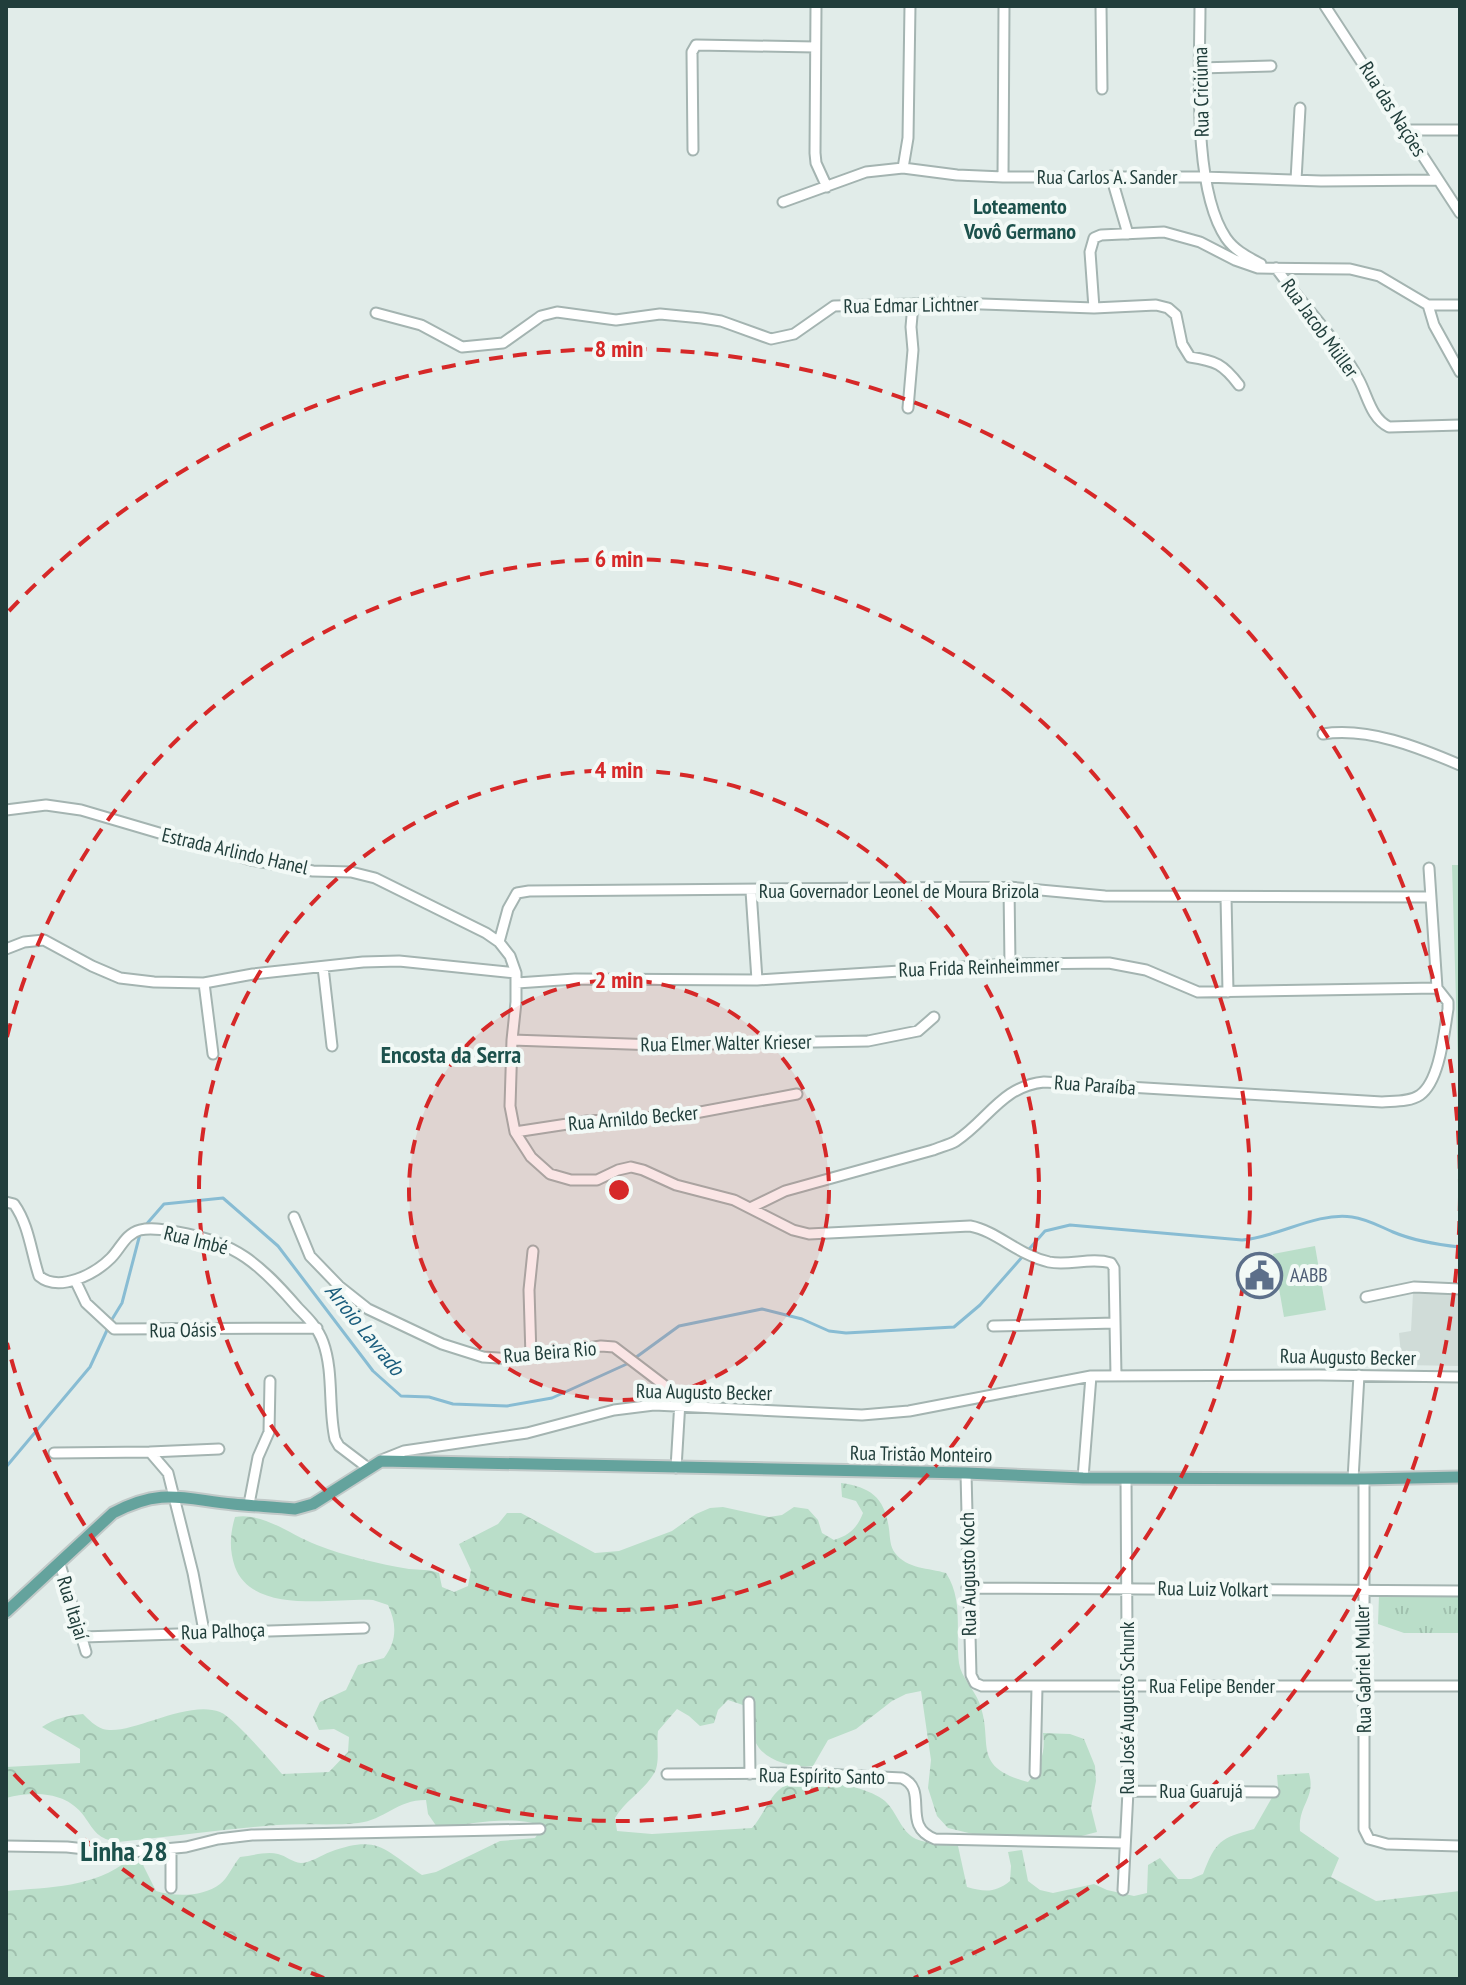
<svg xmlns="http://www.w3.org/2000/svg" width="1466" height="1985" font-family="'PT Sans Narrow',sans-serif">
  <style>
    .built { fill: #d0dcd8 }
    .grass { fill: url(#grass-tufts) }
    .forest { fill: url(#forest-crowns) }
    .garden { fill: #badec9 }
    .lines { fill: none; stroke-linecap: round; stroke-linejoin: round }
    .stream { stroke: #88bcd3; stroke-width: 3 }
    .minor-casing { stroke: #a4b4b1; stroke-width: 13 }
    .major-casing { stroke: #c1c9c8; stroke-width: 15 }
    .minor { stroke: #fff; stroke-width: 9 }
    .major { stroke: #64a39d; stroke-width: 11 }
    .ring { fill: none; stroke: #d62828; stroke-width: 4; stroke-dasharray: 14 10 }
    .labels { text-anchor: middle; stroke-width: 8; stroke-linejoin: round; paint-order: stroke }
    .street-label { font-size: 20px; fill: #213e3b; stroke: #f2f9f6 }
    .service-label { font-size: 20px; fill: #4e5e75; stroke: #f2f9f6; text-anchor: start }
    .neighbourhood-label { font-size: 22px; font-weight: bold; fill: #1c514c; stroke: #f2f9f6 }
    .water-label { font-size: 22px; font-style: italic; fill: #195c7c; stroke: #f2f9f6 }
    .quarter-label { font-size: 24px; font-weight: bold; fill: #1c514c; stroke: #f2f9f6 }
    .district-label { font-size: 28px; font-weight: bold; fill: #1c514c; stroke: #f2f9f6 }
    .centre { fill: #d62828; stroke: #f2f9f6; stroke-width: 4 }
    .ring-label { font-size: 24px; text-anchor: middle; font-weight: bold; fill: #d62828; stroke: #f2f9f6; stroke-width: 8; stroke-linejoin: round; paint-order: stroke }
  </style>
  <defs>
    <pattern id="grass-tufts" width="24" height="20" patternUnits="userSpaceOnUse" patternTransform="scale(2)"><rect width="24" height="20" fill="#badec9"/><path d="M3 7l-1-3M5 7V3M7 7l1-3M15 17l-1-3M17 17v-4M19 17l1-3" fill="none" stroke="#a0c0ae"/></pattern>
    <pattern id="forest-crowns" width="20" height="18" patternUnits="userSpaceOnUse" patternTransform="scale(2)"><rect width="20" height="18" fill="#badec9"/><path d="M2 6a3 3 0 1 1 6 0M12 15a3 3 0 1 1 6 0" fill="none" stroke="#a0c0ae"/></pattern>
  </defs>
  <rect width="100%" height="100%" fill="#e1ece9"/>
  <!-- built -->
  <path class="built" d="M1413,1293L1460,1294V1366L1402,1365L1399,1333L1411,1331Z"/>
  <!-- grass -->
  <path class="grass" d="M1460,1594V1633H1404L1378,1624L1379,1595Z"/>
  <!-- forest -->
  <path class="forest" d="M841,1483C871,1487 885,1498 889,1529C890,1537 890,1547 895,1553C907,1569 929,1568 946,1573C964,1601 955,1632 959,1663C961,1677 974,1689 979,1702C995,1743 969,1766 1028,1782C1040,1769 1046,1751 1043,1733L1070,1734L1084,1739L1095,1766L1096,1781L1091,1808L1097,1832L1066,1840L977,1835L948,1828L937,1816L928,1788L931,1760L921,1691L906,1694L892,1701L856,1729L828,1740L813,1766C796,1768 771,1763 759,1748C751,1737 749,1717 743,1705L728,1700L718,1710L714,1723L700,1726L689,1716L677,1709L658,1731C656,1745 661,1764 653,1775C643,1791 625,1801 615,1818L617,1831L652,1834L752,1828C763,1816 768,1799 780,1789C801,1772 866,1785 885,1801C897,1812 901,1832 916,1839C929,1845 944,1841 958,1846L967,1887C985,1892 995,1893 1010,1881L1011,1866L1008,1852L1022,1850L1028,1881L1040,1890L1053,1893L1094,1884L1107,1890L1134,1896L1147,1893L1148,1865L1160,1858L1178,1879H1191L1203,1874C1216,1841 1220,1838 1254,1829L1278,1787L1277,1775L1309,1773C1316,1799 1298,1804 1300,1831L1339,1858L1331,1877L1376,1901L1460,1891V1979H6V1891C50,1887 94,1888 130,1859L143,1865L156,1891C176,1897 203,1897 220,1884C228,1878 233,1865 240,1857C252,1856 266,1851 278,1854C286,1856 292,1862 301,1863C310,1863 322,1855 330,1852C379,1834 384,1850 422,1875L436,1872L500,1841L535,1838L543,1826C511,1814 470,1825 437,1827L428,1814L426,1800C396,1800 385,1820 358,1823C331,1826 304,1823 277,1825C224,1829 171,1837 118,1842C98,1839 95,1832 84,1816C66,1791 33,1791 6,1798V1767L80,1763V1749L42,1727C55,1718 67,1716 83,1714C89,1720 95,1726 103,1729C129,1737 186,1699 220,1712C233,1717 271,1761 282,1774L329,1772L348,1752L349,1737L334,1729L319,1730L313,1717L320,1702L346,1690L358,1665L384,1658C397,1641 397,1624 388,1605L373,1600C333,1598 253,1615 235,1567C229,1550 230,1534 235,1517C264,1512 290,1535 317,1545C345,1556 379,1564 409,1569C420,1570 428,1569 439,1573L442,1587L454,1592L468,1586L471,1570L459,1544L498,1524L507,1513H521L595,1553L619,1551L672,1531L696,1514L710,1508L723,1507L769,1517L782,1515L794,1507L808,1509L818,1520L822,1533L834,1540C850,1535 857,1528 863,1513L856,1501L842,1497Z"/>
  <!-- garden -->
  <path class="garden" d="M1452,865H1460L1458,1068Z
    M1315,1246L1326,1310L1284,1317L1273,1254Z"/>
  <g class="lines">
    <!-- stream -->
    <path class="stream" d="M144,1227L164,1204L223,1198L278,1246L373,1371L401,1396L429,1397L453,1404L507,1406L552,1398L629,1363
      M111,1321L122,1303L140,1234
      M635,1358L679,1326L762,1309L802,1319L829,1331L846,1333L954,1327L980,1305L1045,1231L1070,1225L1242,1240C1279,1237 1315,1212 1352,1217C1367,1219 1379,1226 1393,1232C1412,1240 1440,1245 1460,1247
      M6,1467L90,1367L108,1328"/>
    <defs>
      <path id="minor" d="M816,6L815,153L816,163L827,187
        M1101,6L1102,89
        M1200,6C1200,68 1192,188 1226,238C1235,251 1248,257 1261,264
        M1325,6L1460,213
        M1200,68L1271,66
        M1407,130H1460
        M693,150L692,52L696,45L815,47
        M903,168L908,138L910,6
        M1111,176L1128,234
        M1003,177L1004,6
        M1296,180L1300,108
        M783,202L866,172L903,168L957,175L1003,177H1203L1321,181L1438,180
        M1276,268C1303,306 1337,339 1359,380C1368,397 1371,418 1389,427L1460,425
        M1428,305L1434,325L1460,372
        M1094,308L1090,252L1094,238L1101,235L1164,232L1200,242L1235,260L1258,268L1350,269L1379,276L1428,305H1460
        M376,313L421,325L462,347L503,343L541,316L557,312L616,320L660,314L702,318L721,321L771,339L794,334L834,306L953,303L1094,308L1156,305L1168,308L1176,315L1182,344L1190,357C1216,361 1223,364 1239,385
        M908,408L913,350L911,327L913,304
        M1323,734C1368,727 1418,747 1460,765
        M6,810L46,805L81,810L251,860L313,871L351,872L375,878L486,933L499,942L510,956L516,973V1002L512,1040L510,1106L515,1132L531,1157L550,1174L571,1180H597L618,1170L631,1167L643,1170L676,1185L734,1200L793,1230L809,1234L970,1226C997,1231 1018,1255 1049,1262C1069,1266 1091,1257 1111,1263L1114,1268L1116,1375
        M1009,887L1010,964
        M751,891L757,980
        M1226,897L1228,992
        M499,942L508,909L517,893L529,891L1009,887L1105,896L1429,897
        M6,949L24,942L44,940L92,966L120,978L154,982L204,983L253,974L363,962L399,961L516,973
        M323,967L332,1046
        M204,983L213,1054
        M517,983L575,979L757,980L1010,964L1109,963L1146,970L1198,992L1437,988
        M512,1040L657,1045L868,1041L918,1031L934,1017
        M515,1132L587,1121L679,1116L797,1094
        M6,1202L14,1204C29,1225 31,1252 39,1276C59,1293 95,1274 111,1258C121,1248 125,1234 140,1230C152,1227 165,1230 177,1232C236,1242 260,1264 298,1308C308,1318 318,1328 323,1342C334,1372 328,1408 335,1439L339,1446L368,1468
        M752,1207L785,1191L933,1150C940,1147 949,1145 956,1141C988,1120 1002,1086 1044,1082L1382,1102C1394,1101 1410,1102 1420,1095C1440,1081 1444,1032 1448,1009V1002L1437,988L1429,868
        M294,1217L310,1256L339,1286L368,1309L442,1344L483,1357L513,1359L601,1346L614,1347L677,1395L680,1401L676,1468
        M75,1280L86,1303L114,1329L317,1328
        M1366,1297L1414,1287L1460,1289
        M993,1326L1115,1323
        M531,1357L529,1290L533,1251
        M150,1452L219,1449
        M54,1453L150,1452L168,1473L193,1573L204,1631
        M384,1459L404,1451L527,1433L614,1410L654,1405L862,1415L909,1411L1091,1376L1319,1375L1460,1377
        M966,1473L971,1675L975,1683L982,1686H1460
        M1083,1478L1091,1376
        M1353,1479L1359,1375
        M1364,1479V1829L1369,1839L1387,1844L1460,1846
        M249,1504L258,1457L269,1432L270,1381
        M60,1564L86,1652
        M967,1588L1460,1591
        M83,1637L364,1628
        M749,1702L750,1774
        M1035,1773L1037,1687
        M667,1774L801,1773L902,1778C930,1790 900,1826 935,1839L1124,1843
        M1128,1791L1274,1792
        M6,1846L67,1847L121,1853L186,1847L218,1839L252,1835L540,1829
        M171,1888V1849
        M1123,1890L1128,1791L1126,1478"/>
      <path id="major" d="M6,1612L113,1513C162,1487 183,1499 233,1504C254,1506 274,1507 295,1509L313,1504L381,1461L966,1473L1083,1478L1364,1479L1460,1477"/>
    </defs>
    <!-- minor casing -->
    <use href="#minor" class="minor-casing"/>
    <!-- major casing -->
    <use href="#major" class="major-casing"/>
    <!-- minor -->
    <use href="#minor" class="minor"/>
    <!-- major -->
    <use href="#major" class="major"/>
  </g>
  <!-- distance rings -->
  <circle cx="619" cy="1190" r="210" fill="#d62828" fill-opacity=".12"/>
  <g class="ring">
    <circle cx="619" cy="1190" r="210"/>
    <circle cx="619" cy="1190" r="420"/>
    <path d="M7 1037A631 631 0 1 1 7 1343"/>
    <path d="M1460 1197A841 841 0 0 1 914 1978M324 1978A841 841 0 0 1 9 1769M9 611A841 841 0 0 1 1460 1183"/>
  </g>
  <!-- icons -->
  <defs>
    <symbol id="civic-ring" viewBox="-11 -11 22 22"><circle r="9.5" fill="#f2f9f6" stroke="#5c6f8a" stroke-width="1.5"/><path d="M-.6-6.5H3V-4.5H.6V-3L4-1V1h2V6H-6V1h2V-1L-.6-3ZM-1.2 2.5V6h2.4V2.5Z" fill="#5c6f8a"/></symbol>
  </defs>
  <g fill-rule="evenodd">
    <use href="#civic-ring" x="1234" y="1250" width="51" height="51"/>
  </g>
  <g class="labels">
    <!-- street labels -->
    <g class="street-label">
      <text transform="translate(1201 92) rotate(-91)" y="7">Rua Criciúma</text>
      <text transform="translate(1393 109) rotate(58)" y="7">Rua das Nações</text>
      <text x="1107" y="184">Rua Carlos A. Sander</text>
      <text transform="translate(911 305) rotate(-1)" y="7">Rua Edmar Lichtner</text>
      <text transform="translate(1320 328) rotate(54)" y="7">Rua Jacob Müller</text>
      <text transform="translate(235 851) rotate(13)" y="7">Estrada Arlindo Hanel</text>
      <text x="899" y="898">Rua Governador Leonel de Moura Brizola</text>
      <text transform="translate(979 967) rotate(-2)" y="7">Rua Frida Reinheimmer</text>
      <text transform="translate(726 1043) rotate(-1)" y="7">Rua Elmer Walter Krieser</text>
      <text transform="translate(1095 1085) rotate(4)" y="7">Rua Paraíba</text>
      <text transform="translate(633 1118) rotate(-5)" y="7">Rua Arnildo Becker</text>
      <text transform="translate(196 1240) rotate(14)" y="7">Rua Imbé</text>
      <text transform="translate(183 1330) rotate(-1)" y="7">Rua Oásis</text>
      <text transform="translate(550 1352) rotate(-5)" y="7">Rua Beira Rio</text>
      <text transform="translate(1348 1357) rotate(1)" y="7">Rua Augusto Becker</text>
      <text transform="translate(704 1392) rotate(1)" y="7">Rua Augusto Becker</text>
      <text transform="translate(921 1454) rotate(1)" y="7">Rua Tristão Monteiro</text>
      <text transform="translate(968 1574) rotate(-91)" y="7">Rua Augusto Koch</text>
      <text transform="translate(1213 1589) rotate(1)" y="7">Rua Luiz Volkart</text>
      <text transform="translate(73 1608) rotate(73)" y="7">Rua Itajaí</text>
      <text transform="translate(223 1631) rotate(-2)" y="7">Rua Palhoça</text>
      <text transform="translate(1363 1669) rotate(-91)" y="7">Rua Gabriel Muller</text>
      <text x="1212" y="1693">Rua Felipe Bender</text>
      <text transform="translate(1127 1708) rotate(-90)" y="7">Rua José Augusto Schunk</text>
      <text transform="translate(822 1776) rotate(1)" y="7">Rua Espírito Santo</text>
      <text x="1201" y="1798">Rua Guarujá</text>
    </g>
    <!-- service labels -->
    <g class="service-label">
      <text x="1290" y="1282">AABB</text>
    </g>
    <!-- neighbourhood labels -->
    <g class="neighbourhood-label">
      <text x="1020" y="214">Loteamento<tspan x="1020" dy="25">Vovô Germano</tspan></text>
    </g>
    <!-- water labels -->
    <g class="water-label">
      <text transform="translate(365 1329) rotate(51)" y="8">Arroio Lavrado</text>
    </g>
    <!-- quarter labels -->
    <g class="quarter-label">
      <text x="451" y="1063">Encosta da Serra</text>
    </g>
    <!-- district labels -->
    <g class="district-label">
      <text x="124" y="1861">Linha 28</text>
    </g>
  </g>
  <circle cx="619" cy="1190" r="12" class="centre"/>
  <g class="ring-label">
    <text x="619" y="357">8 min</text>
    <text x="619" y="567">6 min</text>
    <text x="619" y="778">4 min</text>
    <text x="619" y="988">2 min</text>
  </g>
  <!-- border -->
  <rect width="1466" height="1985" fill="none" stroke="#213e3b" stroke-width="16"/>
</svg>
